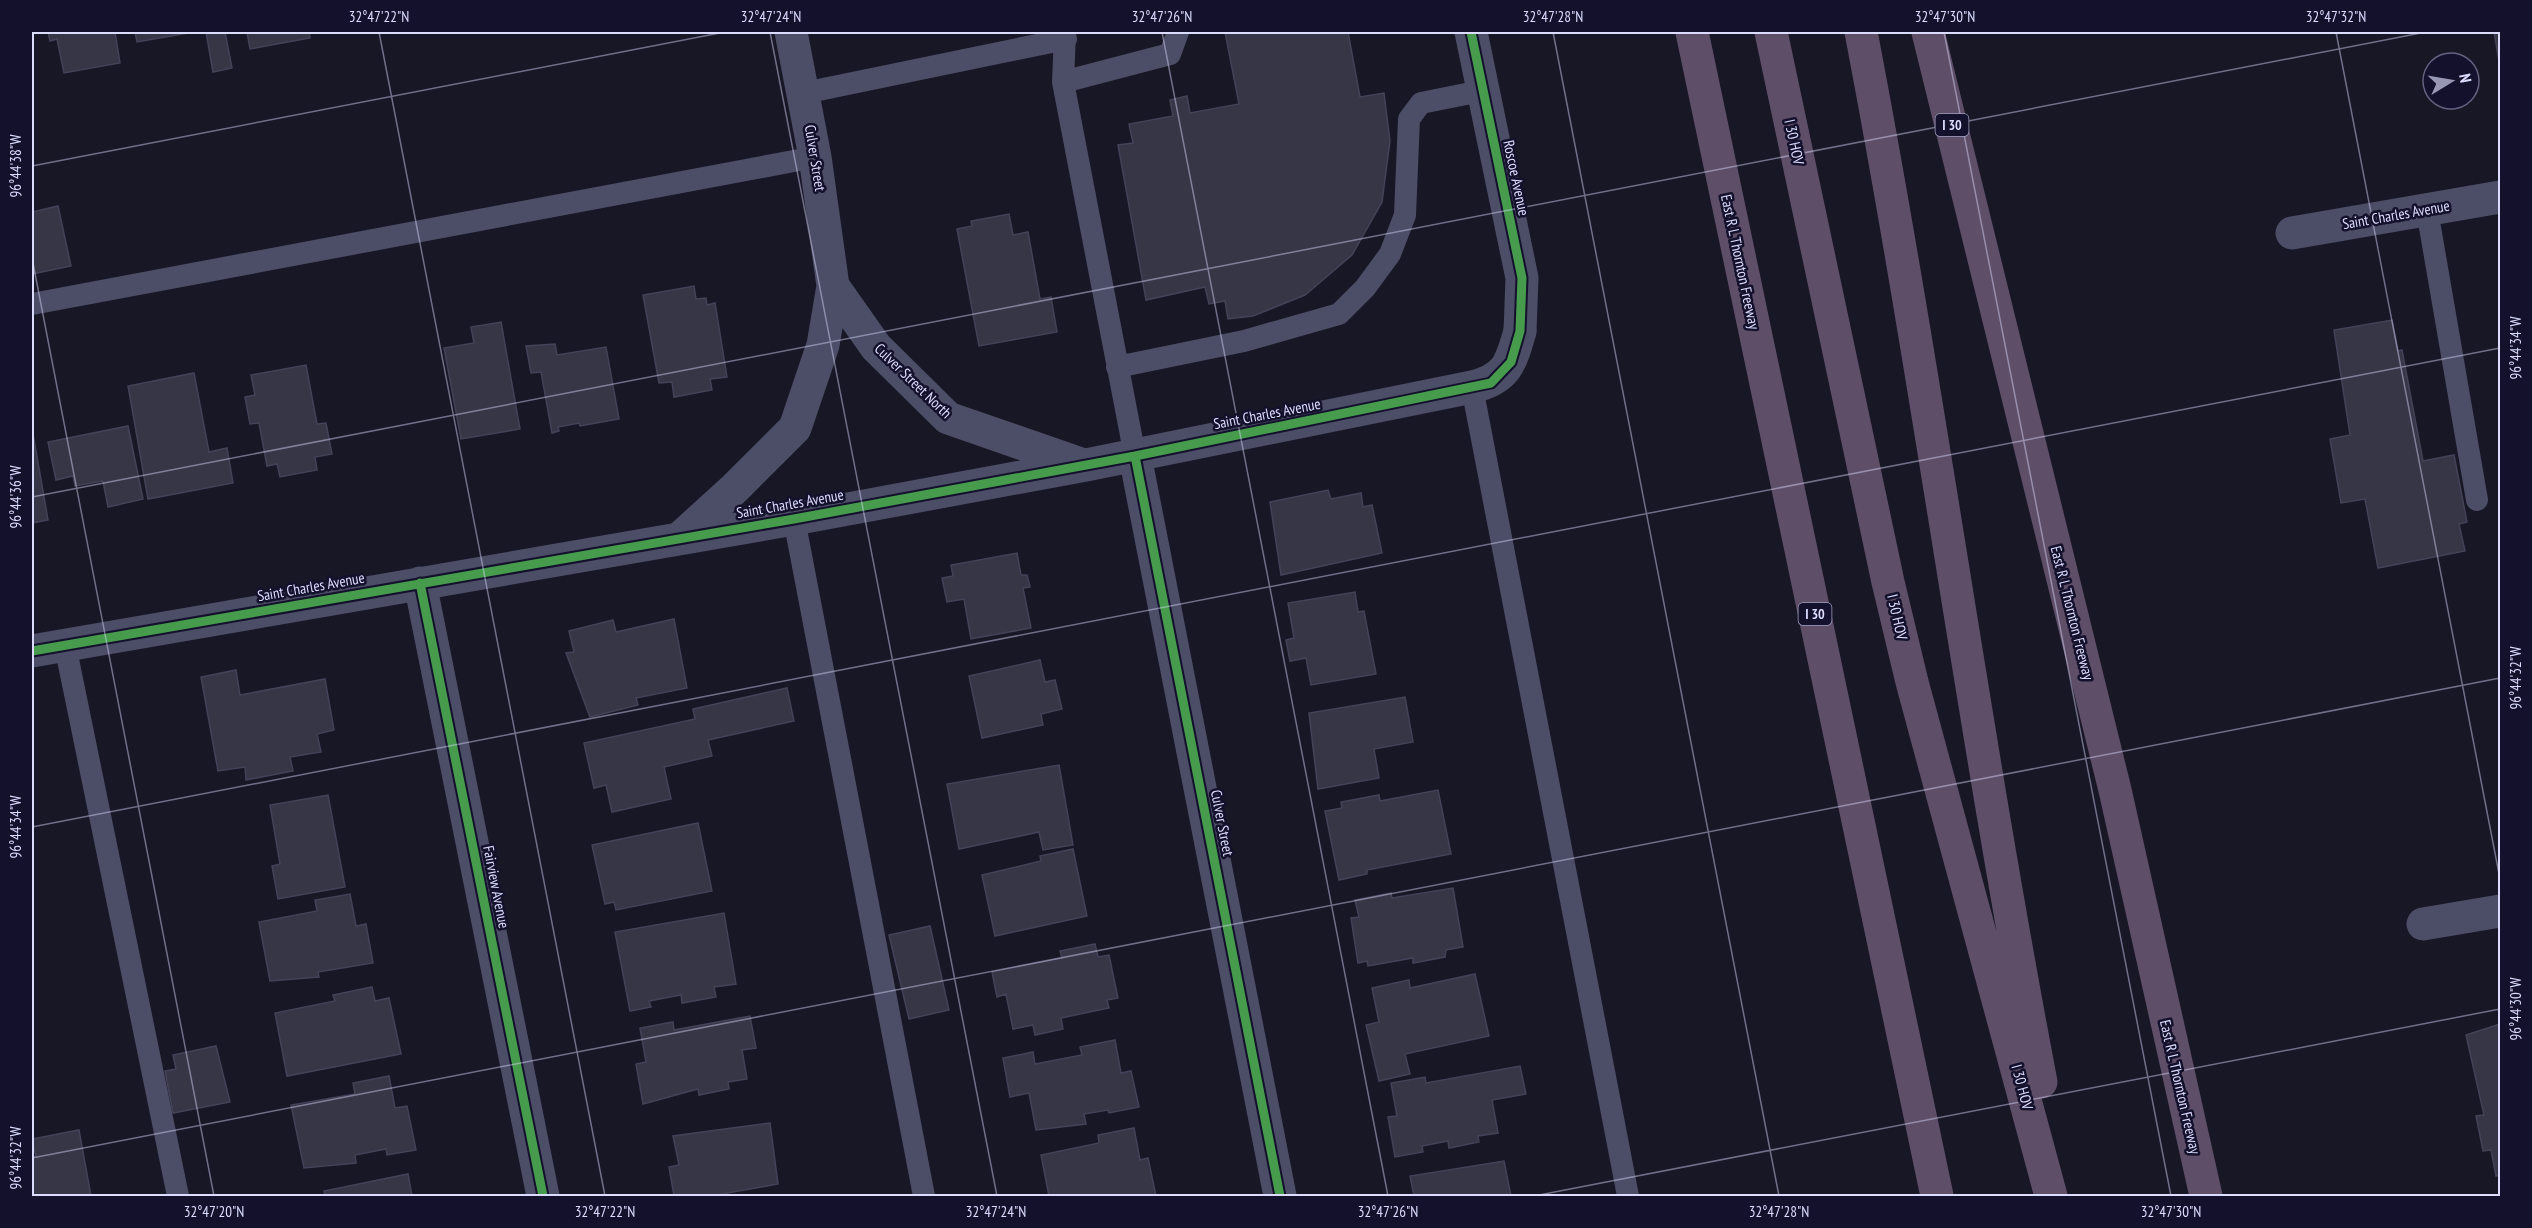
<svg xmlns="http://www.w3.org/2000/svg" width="2532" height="1228" font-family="'PT Sans Narrow',sans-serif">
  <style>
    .building { fill: #363647; stroke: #444258; stroke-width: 1.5 }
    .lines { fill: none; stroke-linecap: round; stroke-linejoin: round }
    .service { stroke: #4c4d66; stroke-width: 22 }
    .minor { stroke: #4c4d66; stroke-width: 33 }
    .tertiary { stroke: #4c4d66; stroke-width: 33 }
    .motorway { stroke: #5f4e68; stroke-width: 33 }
    .cycleway-casing { stroke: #13112c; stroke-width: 13 }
    .cycleway { stroke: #469c4c; stroke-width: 9 }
    .ticks { fill: none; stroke: #dcdcff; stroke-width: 1.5; stroke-opacity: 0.45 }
    .labels { text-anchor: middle; stroke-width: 5; stroke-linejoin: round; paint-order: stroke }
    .shield { fill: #13112c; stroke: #a09fc0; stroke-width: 1.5 }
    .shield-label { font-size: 14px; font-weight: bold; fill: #dcdcff }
    .street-label { font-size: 15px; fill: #dcdcff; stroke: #13112c }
    .neatline { fill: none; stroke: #dcdcff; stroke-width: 2 }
    .ticks-label { font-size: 15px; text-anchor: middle; fill: #dcdcff }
  </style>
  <rect width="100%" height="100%" fill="#181726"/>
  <!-- building -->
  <path class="building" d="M48,32H115L120,63L64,73L57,39L50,41Z
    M135,32H194L137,42Z
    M206,32H225L232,68L213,72Z
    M247,32H309L310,38L250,49Z
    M1225,32H1348L1360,97L1384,93L1390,141L1382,202L1352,255L1305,295L1253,316L1228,319L1225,301L1209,304L1205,287L1146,300L1118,145L1133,143L1129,124L1173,116L1170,100L1187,96L1190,113L1239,104Z
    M2494,32H2500V61H2499Z
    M58,206L71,266L32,274V212Z
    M1009,214L1013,235L1028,232L1040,299L1051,297L1057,332L979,346L957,229L972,226L971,221Z
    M694,286L696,299L706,298L707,305L715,303L727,377L710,379L712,390L674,397L672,382L659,383L643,295Z
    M2392,320L2398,351L2402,350L2423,461L2454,455L2467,522L2459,524L2465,551L2378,568L2365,499L2341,503L2330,439L2350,435L2334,330Z
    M501,322L520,429L461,439L444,348L474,343L471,327Z
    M555,344L557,355L606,347L619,419L580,426L579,423L558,427L559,431L552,433L541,372L531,373L526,346Z
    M306,365L317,424L326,423L332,454L315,457L317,470L280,477L277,464L267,466L259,423L250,424L245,397L255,395L251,375Z
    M194,373L209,452L227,448L233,483L148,499L128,386Z
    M128,426L143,499L108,507L103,481L75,486L73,476L56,480L48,442Z
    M32,428L48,520L32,523Z
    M1328,490L1331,499L1361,493L1363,507L1372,505L1382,553L1281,575L1270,502Z
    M1017,553L1021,575H1027L1030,587L1023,588L1031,628L971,639L964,599L947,602L942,578L953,576L951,565Z
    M1355,592L1358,612L1364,611L1376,674L1311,685L1306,658L1290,661L1286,640L1294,638L1288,603Z
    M674,619L687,688L636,698L638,705L590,717L566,653L574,652L569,631L613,620L616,632Z
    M1040,660L1045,682L1055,680L1062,709L1041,714L1043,725L982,738L969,676Z
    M236,670L240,695L325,679L334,730L317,734L321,752L290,757L293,771L246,780L245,767L218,771L201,677Z
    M787,688L794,721L708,740L712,756L664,767L671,799L612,812L606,785L594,788L584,743L695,719L693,709Z
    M1405,697L1413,742L1374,749L1379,778L1318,789L1309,713Z
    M1059,765L1073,845L1043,850L1039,832L959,849L947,784Z
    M1438,790L1451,854L1367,870V874L1339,880L1325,811L1342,808L1341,802L1379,795L1380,801Z
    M328,795L345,887L278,899L272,866L280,864L270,805Z
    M698,823L712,891L616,910L614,902L605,904L592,845Z
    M1073,849L1087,916L995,936L982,875L1041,861L1040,856Z
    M1453,888L1463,947L1446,950L1445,957L1413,963V958L1368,966L1367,961L1358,963L1351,918L1359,917L1355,900L1391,893L1392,898Z
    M350,894L356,926L366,924L373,963L318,972L319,977L270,981L259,922L317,911L315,900Z
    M724,913L736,984L714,987L716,997L682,1003L681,995L649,1001L651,1007L630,1011L615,932Z
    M930,926L949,1010L909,1019L889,935Z
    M1095,944L1098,957L1109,955L1118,998L1107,1000L1109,1008L1061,1018L1063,1029L1035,1035L1033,1025L1013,1029L1006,994L997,997L992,972L1062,958L1060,951Z
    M1475,974L1489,1036L1405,1054L1410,1074L1379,1081L1366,1025L1379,1022L1372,988L1409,980L1410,988Z
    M372,987L375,1001L389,998L401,1054L287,1076L275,1013L335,1001L333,995Z
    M750,1016L756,1048L742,1050L747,1079L728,1082L729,1089L699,1095L698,1089L643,1104L636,1064L646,1062L640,1028L673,1022L674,1030Z
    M2500,1024V1175L2496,1176L2491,1150L2483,1151L2476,1116L2484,1115L2466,1035Z
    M1115,1040L1121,1073L1131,1071L1139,1107L1109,1113L1108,1110L1084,1114L1086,1124L1036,1130L1029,1093L1010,1097L1003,1058L1033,1052L1035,1064L1082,1055L1080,1047Z
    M216,1046L230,1102L173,1113L165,1071L176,1069L173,1055Z
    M1520,1066L1526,1094L1492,1100L1498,1133L1478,1136L1479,1142L1449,1148L1448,1141L1422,1146L1423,1152L1395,1157L1388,1117L1397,1116L1391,1083L1425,1077L1426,1083Z
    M389,1076L395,1108L407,1106L416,1150L387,1155L386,1149L355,1155L356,1163L304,1168L291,1105L355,1094L353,1083Z
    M770,1123L778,1184L711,1196H674L669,1167L679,1165L673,1136Z
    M1134,1128L1140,1160L1148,1158L1156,1196H1049L1041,1155L1099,1143L1098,1135Z
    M79,1130L91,1196H32V1157L36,1156L32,1139Z
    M1504,1161L1511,1196H1414L1410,1176Z
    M408,1174L412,1196H325L324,1191Z"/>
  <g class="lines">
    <!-- service -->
    <path class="service" d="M1063,82L1065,32
      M804,93L1066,39
      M2427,210L2477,500
      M32,304L815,157
      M1117,367L1244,341L1339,314L1365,288L1390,254L1405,215L1409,119L1421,103L1481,91
      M1472,387L1628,1196
      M1135,456L1063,82L1170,54L1178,32
      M794,519L924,1196
      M65,645L178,1196"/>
    <!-- minor -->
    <path class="minor" d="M2292,233L2500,197
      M833,286L876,347L948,418L1084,465
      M1135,456L1280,1196
      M680,538L735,488L795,428L823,345L833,286L815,157L791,32
      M420,583L543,1196
      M32,651L794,519L1086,465L1472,387C1507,379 1511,363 1520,331
      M2423,924L2500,911"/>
    <!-- tertiary -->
    <path class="tertiary" d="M1471,32L1522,278L1520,331"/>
    <!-- motorway -->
    <path class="motorway" d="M1692,32L1937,1196
      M1771,32L1888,582L1912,682L2051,1196
      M1861,32C1928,381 1974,733 2041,1082
      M1928,32L2115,790L2206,1196"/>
    <defs>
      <path id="cycleway" d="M1135,456L1280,1196
        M420,583L543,1196
        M32,651L794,519L1135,456L1491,383L1511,362L1520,331L1522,278L1471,32"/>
    </defs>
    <!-- cycleway casing -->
    <use href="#cycleway" class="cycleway-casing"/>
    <!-- cycleway -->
    <use href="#cycleway" class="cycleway"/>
  </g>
  <!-- ticks -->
  <path class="ticks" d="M379,32L605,1196M770,32L997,1196M1162,32L1388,1196M1553,32L1779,1196M1944,32L2171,1196M2336,32L2500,879M32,166L725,32M32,258L214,1196M32,497L2426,32M32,827L2500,348M32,1158L2500,678M1534,1196L2500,1009"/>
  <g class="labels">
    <!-- shield labels -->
    <g class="shield">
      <rect x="1935.5" y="114" width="33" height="22" rx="4.5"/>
      <rect x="1798.5" y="603" width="33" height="22" rx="4.5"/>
    </g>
    <g class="shield-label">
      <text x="1952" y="130">I 30</text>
      <text x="1815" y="619">I 30</text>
    </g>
    <!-- street labels -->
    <g class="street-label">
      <text transform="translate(1794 142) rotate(78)" y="5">I 30 HOV</text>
      <text transform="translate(815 158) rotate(81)" y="5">Culver Street</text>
      <text transform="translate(1516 178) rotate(78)" y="5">Roscoe Avenue</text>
      <text transform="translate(2396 215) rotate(-10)" y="5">Saint Charles Avenue</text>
      <text transform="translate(1740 262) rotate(78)" y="5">East R L Thornton Freeway</text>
      <text transform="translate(913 381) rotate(44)" y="5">Culver Street North</text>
      <text transform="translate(1267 414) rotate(-11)" y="5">Saint Charles Avenue</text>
      <text transform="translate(790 504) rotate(-10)" y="5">Saint Charles Avenue</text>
      <text transform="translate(311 587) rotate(-10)" y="5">Saint Charles Avenue</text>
      <text transform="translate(2072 613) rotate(76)" y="5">East R L Thornton Freeway</text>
      <text transform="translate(1897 617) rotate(77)" y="5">I 30 HOV</text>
      <text transform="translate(1222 823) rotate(79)" y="5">Culver Street</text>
      <text transform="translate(496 887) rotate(79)" y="5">Fairview Avenue</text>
      <text transform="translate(2022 1087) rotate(75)" y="5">I 30 HOV</text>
      <text transform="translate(2180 1087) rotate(77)" y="5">East R L Thornton Freeway</text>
    </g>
  </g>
  <!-- border -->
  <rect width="2532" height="1228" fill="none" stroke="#13112c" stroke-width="66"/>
  <!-- north arrow -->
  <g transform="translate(2451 81) rotate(79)"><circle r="28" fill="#13112c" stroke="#636280" stroke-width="1.5"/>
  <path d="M0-4.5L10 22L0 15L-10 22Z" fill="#9797b3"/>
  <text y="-9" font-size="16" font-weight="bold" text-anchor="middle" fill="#dcdcff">N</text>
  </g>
  <rect x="33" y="33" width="2466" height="1162" class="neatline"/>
  <g class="ticks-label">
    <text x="379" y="22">32°47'22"N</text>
    <text x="771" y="22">32°47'24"N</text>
    <text x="1162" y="22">32°47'26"N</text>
    <text x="1553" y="22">32°47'28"N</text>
    <text x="1945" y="22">32°47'30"N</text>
    <text x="2336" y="22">32°47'32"N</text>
    <text transform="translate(16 166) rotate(-90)" y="5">96°44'38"W</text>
    <text transform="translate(2516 348) rotate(-90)" y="5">96°44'34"W</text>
    <text transform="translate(16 497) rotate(-90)" y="5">96°44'36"W</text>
    <text transform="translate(2516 678) rotate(-90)" y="5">96°44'32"W</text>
    <text transform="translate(16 827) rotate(-90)" y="5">96°44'34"W</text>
    <text transform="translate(2516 1009) rotate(-90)" y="5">96°44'30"W</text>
    <text transform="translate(16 1158) rotate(-90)" y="5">96°44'32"W</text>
    <text x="214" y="1217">32°47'20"N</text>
    <text x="605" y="1217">32°47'22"N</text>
    <text x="996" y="1217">32°47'24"N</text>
    <text x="1388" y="1217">32°47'26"N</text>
    <text x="1779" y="1217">32°47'28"N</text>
    <text x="2171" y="1217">32°47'30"N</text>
  </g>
</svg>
